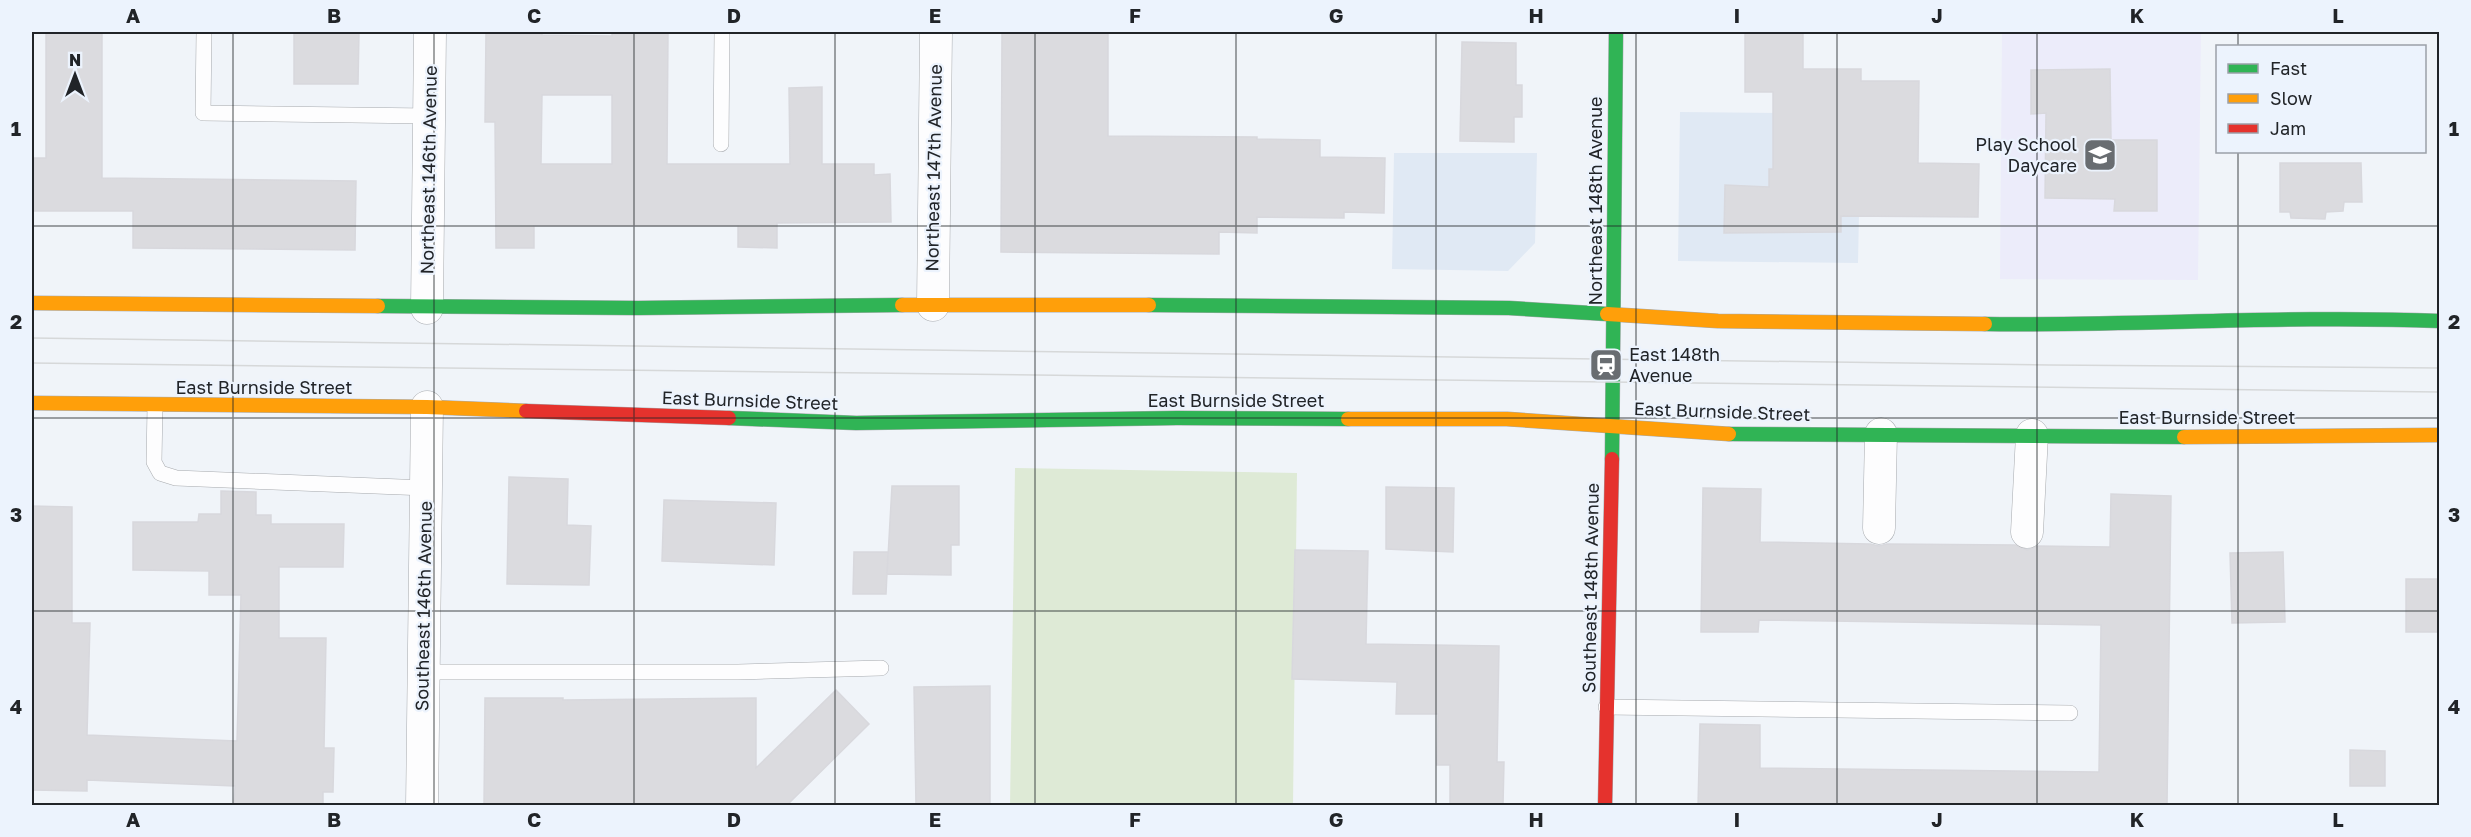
<svg xmlns="http://www.w3.org/2000/svg" width="2471" height="837" font-family="'Golos Text',sans-serif">
  <style>
    .built { fill: #e0e9f4 }
    .education { fill: #ececfa }
    .green { fill: #deead6 }
    .building { fill: #dbdbdf; stroke: #d8d8dd; stroke-width: 1.5; fill-rule: evenodd }
    .lines { fill: none; stroke-linecap: round; stroke-linejoin: round }
    .lane-casing { stroke: #a7aaae; stroke-width: 16 }
    .street-casing { stroke: #a7aaae; stroke-width: 33 }
    .fast-casing { stroke: #a7aaae; stroke-width: 15 }
    .slow-casing { stroke: #a7aaae; stroke-width: 15 }
    .jam-casing { stroke: #a7aaae; stroke-width: 15 }
    .lane { stroke: #fdfdfe; stroke-width: 15 }
    .street { stroke: #fdfdfe; stroke-width: 32 }
    .fast { stroke: #30b455; stroke-width: 14 }
    .slow { stroke: #ff9f0a; stroke-width: 14 }
    .jam { stroke: #e5322d; stroke-width: 14 }
    .tram { stroke: #d6d8d9; stroke-width: 1.5 }
    .grid { fill: none; stroke: #212428; stroke-width: 1.5; stroke-opacity: 0.55 }
    .labels { text-anchor: middle; stroke-width: 4.5; stroke-linejoin: round; paint-order: stroke }
    .poi-label { font-size: 18px; fill: #212428; stroke: #ecf3fd; text-anchor: end }
    .street-label { font-size: 18px; fill: #212428; stroke: #ecf3fd }
    .neatline { fill: none; stroke: #212428; stroke-width: 2 }
    .grid-label { font-size: 20px; text-anchor: middle; font-weight: bold; fill: #212428 }
  </style>
  <rect width="100%" height="100%" fill="#f0f4f9"/>
  <!-- built -->
  <path class="built" d="M1680,112L1861,114L1858,263L1678,261Z
    M1394,153H1537L1535,243L1508,271L1392,269Z"/>
  <!-- education -->
  <path class="education" d="M2002,32H2201L2198,280L2000,279Z"/>
  <!-- green -->
  <path class="green" d="M1015,468L1297,473L1293,805L1010,806Z"/>
  <!-- building -->
  <path class="building" d="M46,32H102V178L356,181L355,250L133,248V211H33L34,158H46Z
    M294,32H359L358,84H294Z
    M486,32H542V35L612,36V32H668L667,164H790L789,88L822,87V164H874V175L890,174L891,222L777,223V248L738,247V226H534V248H496L495,122H485ZM542,95H612V164H541Z
    M1002,32H1108V136L1257,137V139L1320,140V157L1385,158L1384,213L1344,212V218L1257,217V233L1219,232V254L1001,252Z
    M1745,32H1803V69H1861V81H1919L1918,163L1979,164L1978,217L1841,216V232L1724,233L1725,185L1769,187V169H1773V92H1745Z
    M1462,42L1516,43V85H1522V117H1514V142L1460,141Z
    M2110,69L2111,140H2157V211H2114L2115,199L2045,198L2046,113L2031,114V70Z
    M2280,163H2361L2362,202H2344L2343,211L2326,212L2325,219L2291,218L2290,212H2280Z
    M509,477L568,479L567,525L591,526L589,585L507,584Z
    M892,486H959V545H951V575L887,574Z
    M1386,487L1454,488L1453,552L1386,549Z
    M1703,488L1761,489L1760,542L1870,544L1879,546L1887,544L2016,545L2027,550L2038,546L2110,547L2111,494L2171,496L2167,806H1698L1700,724L1760,725V768L2099,772L2101,625L1759,620L1758,632H1701Z
    M221,491L256,492V515H271V524H344L343,567H279V638H326L324,748H334L333,792H323V806H234L235,786L87,780V791L32,790V506L72,507V623H90L87,735L237,741L241,595H209V571L133,570V522H198L199,514H221Z
    M664,500L776,503L774,565L662,561Z
    M1295,550L1368,551L1366,644L1499,646L1497,762H1504L1503,806H1450V765H1437L1438,714H1396L1397,682L1292,679Z
    M854,552H888L886,594H853Z
    M2283,552L2285,622L2232,623L2230,553Z
    M2406,579H2439V632H2406Z
    M990,686V806H916L914,687Z
    M836,690L869,724L786,806H484L485,698H563V700L756,698V768Z
    M2350,750L2385,751V786H2350Z"/>
  <g class="lines">
    <defs>
      <path id="lane" d="M204,32L203,113L429,116
        M721,144L722,32
        M155,406L154,462L160,473L176,478L426,488
        M424,672H738L881,668
        M1606,707L2070,713"/>
      <path id="street" d="M933,305L936,32
        M427,308L430,32
        M1879,528L1881,434
        M2027,532L2032,435
        M422,806L427,407"/>
      <path id="fast" d="M1149,305L1509,308L1607,314
        M378,306L638,308L902,305
        M1985,324C2136,326 2288,315 2440,321
        M729,418L856,423L1177,418L1348,419
        M1729,434L2184,437
        M1612,459L1616,32"/>
      <path id="slow" d="M32,303L378,306
        M902,305H1149
        M1607,314L1718,321L1985,324
        M32,403L427,407L526,411
        M1348,419H1507L1729,434
        M2184,437L2440,435"/>
      <path id="jam" d="M526,411L729,418
        M1605,806L1612,459"/>
    </defs>
    <!-- lane casing -->
    <use href="#lane" class="lane-casing"/>
    <!-- street casing -->
    <use href="#street" class="street-casing"/>
    <!-- fast casing -->
    <use href="#fast" class="fast-casing"/>
    <!-- slow casing -->
    <use href="#slow" class="slow-casing"/>
    <!-- jam casing -->
    <use href="#jam" class="jam-casing"/>
    <!-- lane -->
    <use href="#lane" class="lane"/>
    <!-- street -->
    <use href="#street" class="street"/>
    <!-- fast -->
    <use href="#fast" class="fast"/>
    <!-- slow -->
    <use href="#slow" class="slow"/>
    <!-- jam -->
    <use href="#jam" class="jam"/>
    <!-- tram -->
    <path class="tram" d="M32,338L2049,365L2440,368
      M32,363L2440,392"/>
  </g>
  <!-- grid -->
  <path class="grid" d="M233,32V806M434,32V806M634,32V806M835,32V806M1035,32V806M1236,32V806M1436,32V806M1636,32V806M1837,32V806M2037,32V806M2238,32V46M2238,152V806M32,226H2440M32,418H2440M32,611H2440"/>
  <!-- icons -->
  <defs>
    <symbol id="school-square" viewBox="-11 -11 22 22"><rect x="-9" y="-9" width="18" height="18" rx="4" fill="#696d71" stroke="#ecf3fd"/><path d="M0-5L7-2L0 1L-7-2ZM-4 1L0 2.5L4 1V4Q0 6-4 4Z" fill="#fff"/></symbol>
    <symbol id="station-square" viewBox="-11 -11 22 22"><rect x="-9" y="-9" width="18" height="18" rx="4" fill="#696d71" stroke="#ecf3fd"/><path d="M-3-6H3Q5-6 5-4V2Q5 4 3 4L4.5 6H3L1.5 4h-3L-3 6H-4.5L-3 4Q-5 4-5 2V-4Q-5-6-3-6ZM-3.5-4v3h7v-3ZM-3.5 1v1.5H-2V1ZM2 1v1.5H3.5V1Z" fill="#fff"/></symbol>
  </defs>
  <g fill-rule="evenodd">
    <use href="#school-square" x="2081" y="136" width="38" height="38"/>
    <use href="#station-square" x="1587" y="346" width="38" height="38"/>
  </g>
  <g class="labels">
    <!-- poi labels -->
    <g class="poi-label">
      <text x="2077" y="151">Play School<tspan x="2077" dy="21">Daycare</tspan></text>
      <text x="1629" y="361" text-anchor="start">East 148th<tspan x="1629" dy="21">Avenue</tspan></text>
    </g>
    <!-- street labels -->
    <g class="street-label">
      <text transform="translate(934 168) rotate(-89)" y="6">Northeast 147th Avenue</text>
      <text transform="translate(429 170) rotate(-89)" y="6">Northeast 146th Avenue</text>
      <text transform="translate(1596 201) rotate(-90)" y="6">Northeast 148th Avenue</text>
      <text x="264" y="394">East Burnside Street</text>
      <text transform="translate(750 401) rotate(2)" y="6">East Burnside Street</text>
      <text x="1236" y="407">East Burnside Street</text>
      <text transform="translate(1722 412) rotate(2)" y="6">East Burnside Street</text>
      <text x="2207" y="424">East Burnside Street</text>
      <text transform="translate(1591 588) rotate(-89)" y="6">Southeast 148th Avenue</text>
      <text transform="translate(424 606) rotate(-89)" y="6">Southeast 146th Avenue</text>
    </g>
  </g>
  <!-- border -->
  <rect width="2471" height="837" fill="none" stroke="#ecf3fd" stroke-width="66"/>
  <!-- legend -->
  <rect x="2216" y="45" width="210" height="108" fill="#ecf3fd" stroke="#9ba0a8" stroke-width="1.5"/>
  <rect x="2228" y="64" width="30" height="9" fill="#30b455" stroke="#9ba0a8" stroke-width="1.5"/>
  <text x="2270" y="75" font-size="18" fill="#212428">Fast</text>
  <rect x="2228" y="94" width="30" height="9" fill="#ff9f0a" stroke="#9ba0a8" stroke-width="1.5"/>
  <text x="2270" y="105" font-size="18" fill="#212428">Slow</text>
  <rect x="2228" y="124" width="30" height="9" fill="#e5322d" stroke="#9ba0a8" stroke-width="1.5"/>
  <text x="2270" y="135" font-size="18" fill="#212428">Jam</text>
  <!-- north arrow -->
  <g transform="translate(75 75)" stroke="#ecf3fd" stroke-width="4.5" paint-order="stroke">
  <path d="M0-4.5L10 22L0 15L-10 22Z" fill="#212428"/>
  <text y="-9" font-size="16" font-weight="bold" text-anchor="middle" fill="#212428">N</text>
  </g>
  <rect x="33" y="33" width="2405" height="771" class="neatline"/>
  <g class="grid-label">
    <text x="133" y="23">A</text>
    <text x="334" y="23">B</text>
    <text x="534" y="23">C</text>
    <text x="734" y="23">D</text>
    <text x="935" y="23">E</text>
    <text x="1135" y="23">F</text>
    <text x="1336" y="23">G</text>
    <text x="1536" y="23">H</text>
    <text x="1737" y="23">I</text>
    <text x="1937" y="23">J</text>
    <text x="2137" y="23">K</text>
    <text x="2338" y="23">L</text>
    <text x="16" y="136">1</text>
    <text x="2454" y="136">1</text>
    <text x="16" y="329">2</text>
    <text x="2454" y="329">2</text>
    <text x="16" y="522">3</text>
    <text x="2454" y="522">3</text>
    <text x="16" y="714">4</text>
    <text x="2454" y="714">4</text>
    <text x="133" y="827">A</text>
    <text x="334" y="827">B</text>
    <text x="534" y="827">C</text>
    <text x="734" y="827">D</text>
    <text x="935" y="827">E</text>
    <text x="1135" y="827">F</text>
    <text x="1336" y="827">G</text>
    <text x="1536" y="827">H</text>
    <text x="1737" y="827">I</text>
    <text x="1937" y="827">J</text>
    <text x="2137" y="827">K</text>
    <text x="2338" y="827">L</text>
  </g>
</svg>
